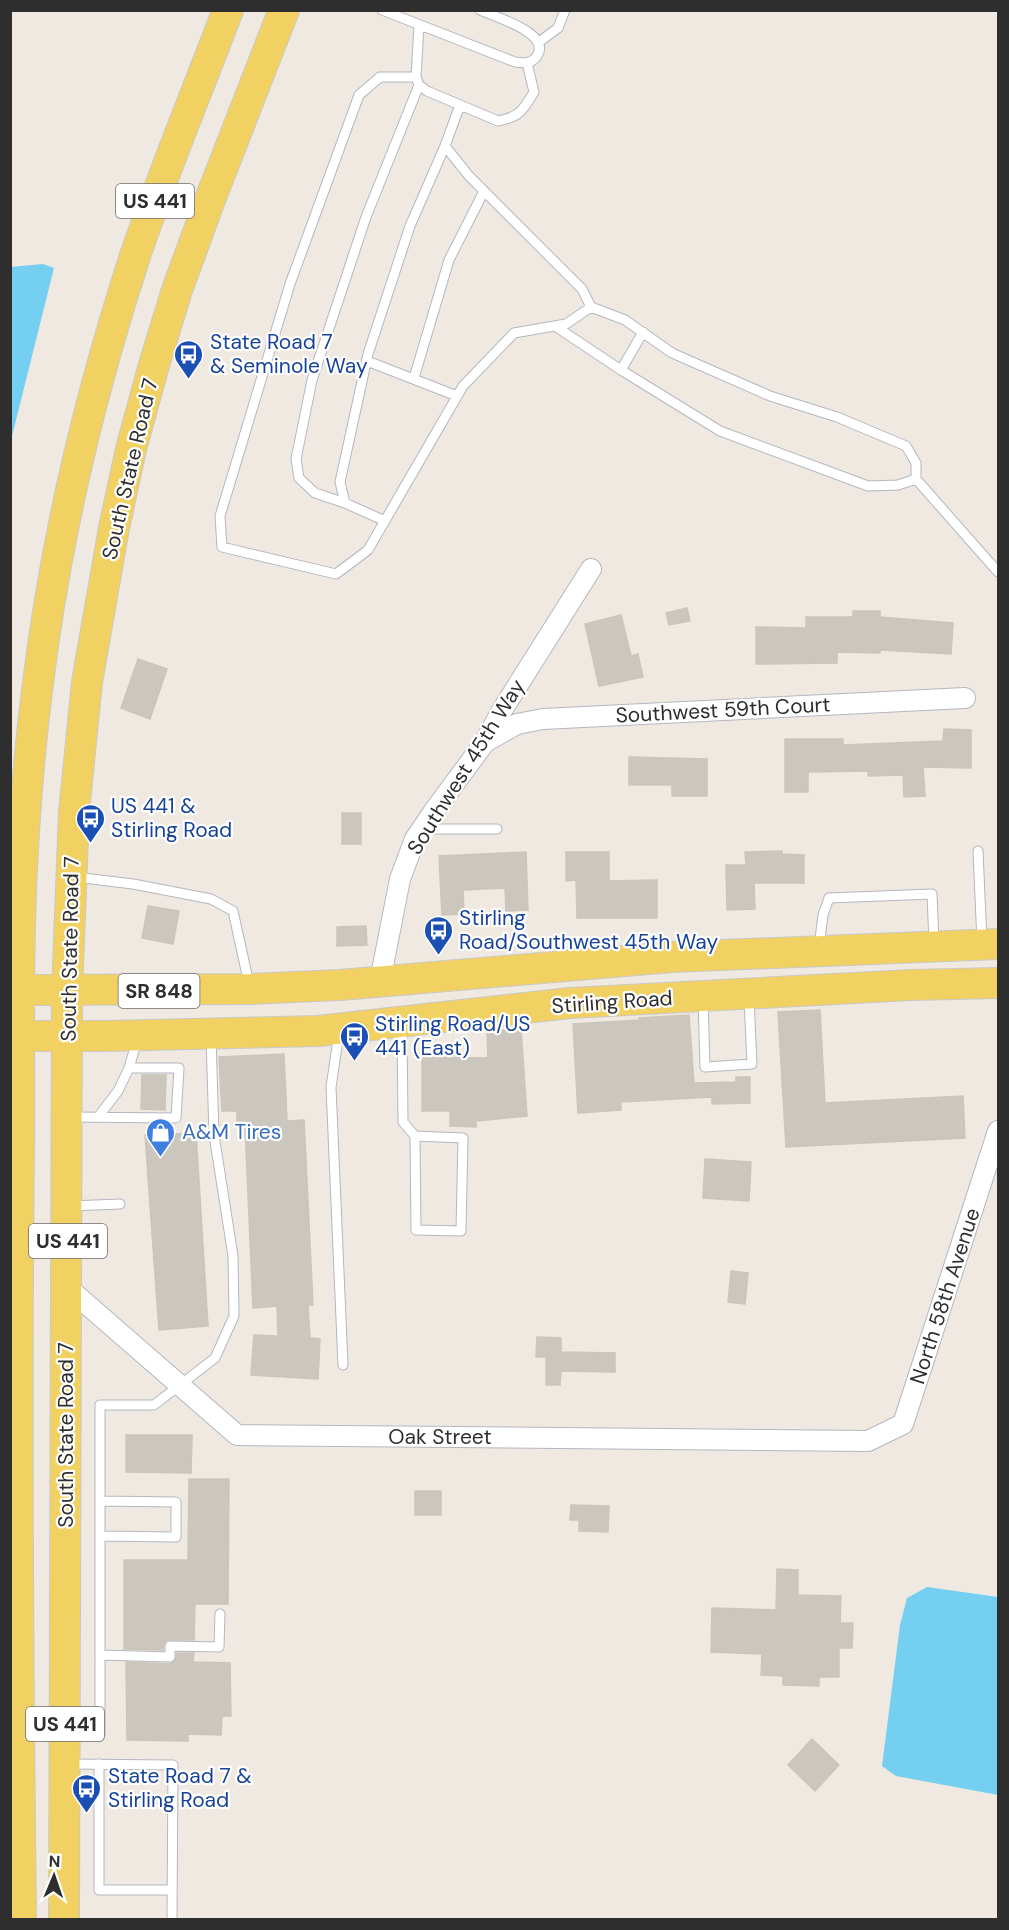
<svg xmlns="http://www.w3.org/2000/svg" width="1009" height="1930" font-family="'DM Sans',sans-serif">
  <style>
    .water { fill: #75cff0 }
    .building { fill: #cbc7bf; stroke: #cbc5ba; stroke-width: 1.5 }
    .lines { fill: none; stroke-linecap: round; stroke-linejoin: round }
    .service-casing { stroke: #b4b7c1; stroke-width: 11 }
    .minor-casing { stroke: #b4b7c1; stroke-width: 22 }
    .primary-casing { stroke: #c9c9c9; stroke-width: 32 }
    .service { stroke: #fff; stroke-width: 9 }
    .minor { stroke: #fff; stroke-width: 20 }
    .primary { stroke: #f2d163; stroke-width: 30 }
    .labels { text-anchor: middle; stroke-width: 4.5; stroke-linejoin: round; paint-order: stroke }
    .shield { fill: #fff; stroke: #6d6d6d; stroke-width: 1.5 }
    .shield-label { font-size: 20px; font-weight: bold; fill: #2e2e2e }
    .transit-label { font-size: 21px; fill: #164399; stroke: #fff; text-anchor: start }
    .street-label { font-size: 21px; fill: #2e2e2e; stroke: #fff }
    .shop-label { font-size: 21px; fill: #366cbe; stroke: #fff; text-anchor: start }
  </style>
  <rect width="100%" height="100%" fill="#efe9e1"/>
  <!-- water -->
  <path class="water" d="M43,264L54,268L11,440V267Z
    M927,1587L998,1597V1795L896,1776L882,1766L900,1625L907,1598Z"/>
  <!-- building -->
  <path class="building" d="M687,608L690,621L669,625L666,613Z
    M853,611H880V617L953,623L951,654L880,650V653L837,652V663L756,664V627L806,628V617H853Z
    M621,615L631,656L638,654L643,677L599,686L585,624Z
    M138,659L167,669L150,719L121,708Z
    M944,729L971,730V768L923,767L925,796L904,797L903,775L868,776V771L808,772V792H785V739H843V745L943,741Z
    M629,757L707,759V796H672V785H629Z
    M342,813H361V844H342Z
    M782,851V854L804,855V883H754L755,909L727,910L726,865H746L745,852Z
    M526,852L528,910L506,911L505,888L463,890L464,914L442,915L439,856Z
    M566,852H609V881L657,880V918H577L576,880L566,881Z
    M148,906L179,911L173,944L142,938Z
    M366,926L367,945L337,946V927Z
    M820,1010L825,1103L963,1096L965,1138L786,1147L778,1012Z
    M689,1015L694,1083L736,1082V1077H750V1103L712,1104V1097L621,1102V1110L578,1113L573,1024L639,1020V1018Z
    M521,1029L527,1116L476,1121V1127L450,1126V1111H422V1057L488,1058L487,1031Z
    M284,1054L287,1121L304,1120L313,1305H308L310,1338L320,1339L318,1379L251,1375L254,1335L278,1336L277,1306L253,1308L245,1126L237,1127V1111H222L219,1057Z
    M142,1075H166L165,1110L141,1109Z
    M196,1133L208,1326L159,1330L145,1135Z
    M705,1159L751,1162L749,1201L703,1198Z
    M731,1271L748,1273L745,1304L728,1302Z
    M537,1337L561,1338V1352L615,1353V1372L561,1371L560,1385H546V1357H536Z
    M126,1435H192L191,1473L126,1472Z
    M189,1479H229L228,1604H195L194,1640H167L164,1643L163,1650L124,1649V1560H188Z
    M415,1491H441V1515H415Z
    M571,1505L609,1506L608,1532L579,1531V1520H570Z
    M777,1569L798,1570V1595L841,1596L840,1623H853L852,1648H839V1677H819V1686L783,1685V1676L761,1675L762,1654L711,1652L712,1608L776,1610Z
    M177,1653H194L193,1662L230,1663L231,1716H222L221,1735L188,1734V1741L127,1740L126,1662L170,1664L175,1661Z
    M812,1739L839,1765L815,1791L788,1765Z"/>
  <g class="lines">
    <defs>
      <path id="service" d="M382,10L515,62C523,63 532,64 537,56C552,33 495,17 480,10
        M419,25L416,77L419,85L427,91L498,121C520,117 523,110 534,92L527,63
        M539,42L558,28L565,10
        M416,77H380L359,95L290,284L220,516L222,547L336,574L368,550L463,386L514,333L566,324L591,307L582,289L469,176L445,146L460,105
        M555,326L621,370L720,431L868,486L898,485L916,479V463L906,446L837,417L770,396L672,353L625,320L591,307
        M367,361L457,396
        M621,370L643,332
        M414,378L449,260L484,191
        M916,479L998,572
        M345,503L315,493L299,478L296,459L312,380L366,217L419,85
        M385,521L345,503L340,482L368,354L410,226L445,146
        M422,829H497
        M978,851L982,942
        M75,877L133,884L211,899L233,911L249,984
        M819,947L823,915L829,898L932,894L934,943
        M703,999L705,1067L752,1064L749,998
        M402,1026L403,1122L415,1136L416,1230L461,1231L463,1138L415,1136
        M339,1033L331,1087L343,1365
        M71,1117L176,1118L179,1068H129
        M98,1117L118,1091L129,1068L137,1040
        M70,1206L120,1204
        M101,1501L176,1502V1537L101,1536
        M101,1655L170,1657V1646L219,1647L220,1614
        M100,1734V1405H154L215,1358L234,1316L233,1256L214,1135L211,1037
        M69,1764L173,1765L172,1920
        M99,1764V1890H172"/>
      <path id="minor" d="M485,742L517,724L543,719L965,698
        M380,981L400,879L415,839L434,811L485,742L501,712L591,569
        M67,1287L237,1435L868,1441L903,1424L998,1131"/>
      <path id="primary" d="M10,990L250,989L340,985L672,957L998,944
        M10,1036H106L318,1031L570,1003L911,985L998,983
        M21,1920C18,1663 16,1407 19,1150C20,1056 17,962 22,868C26,780 35,693 49,606C68,488 98,370 135,256C163,173 197,92 228,10
        M64,1920L67,991L74,812L87,682L114,528L131,449L154,365L177,290L211,197L284,10"/>
    </defs>
    <!-- service casing -->
    <use href="#service" class="service-casing"/>
    <!-- minor casing -->
    <use href="#minor" class="minor-casing"/>
    <!-- primary casing -->
    <use href="#primary" class="primary-casing"/>
    <!-- service -->
    <use href="#service" class="service"/>
    <!-- minor -->
    <use href="#minor" class="minor"/>
    <!-- primary -->
    <use href="#primary" class="primary"/>
  </g>
  <!-- icons -->
  <defs>
    <symbol id="bus-pin" viewBox="-11 -11 22 30"><path d="M0 17L-7.5 6A9.5 9.5 0 1 1 7.5 6Z" fill="#1a4fb4" stroke="#fff"/><path d="M-5-6H5V4H4V6H2V4H-2V6H-4V4H-5ZM-3.5-4V0h7V-4ZM-3.5 1.2v1.5H-2V1.2ZM2 1.2v1.5H3.5V1.2Z" fill="#fff"/></symbol>
    <symbol id="shop-pin" viewBox="-11 -11 22 30"><path d="M0 17L-7.5 6A9.5 9.5 0 1 1 7.5 6Z" fill="#3f7fe0" stroke="#fff"/><path d="M-5-2.5h2.3a2.7 3.5 0 0 1 5.4 0H5L5.5 6h-11ZM-1.5-2.5h3a1.5 2.3 0 0 0-3 0Z" fill="#fff"/></symbol>
  </defs>
  <g fill-rule="evenodd">
    <use href="#bus-pin" x="172" y="338" width="33" height="45"/>
    <use href="#bus-pin" x="74" y="802" width="33" height="45"/>
    <use href="#bus-pin" x="422" y="914" width="33" height="45"/>
    <use href="#bus-pin" x="338" y="1020" width="33" height="45"/>
    <use href="#shop-pin" x="144" y="1116" width="33" height="45"/>
    <use href="#bus-pin" x="70" y="1772" width="33" height="45"/>
  </g>
  <g class="labels">
    <!-- shield labels -->
    <g class="shield">
      <rect x="116" y="184" width="78" height="34" rx="4.5"/>
      <rect x="118.5" y="974" width="81" height="34" rx="4.5"/>
      <rect x="29" y="1224" width="78" height="34" rx="4.5"/>
      <rect x="26" y="1707" width="78" height="34" rx="4.5"/>
    </g>
    <g class="shield-label">
      <text x="155" y="208">US 441</text>
      <text x="159" y="998">SR 848</text>
      <text x="68" y="1248">US 441</text>
      <text x="65" y="1731">US 441</text>
    </g>
    <!-- transit labels -->
    <g class="transit-label">
      <text x="210" y="349">State Road 7<tspan x="210" dy="24">&amp; Seminole Way</tspan></text>
      <text x="111" y="813">US 441 &amp;<tspan x="111" dy="24">Stirling Road</tspan></text>
      <text x="459" y="925">Stirling<tspan x="459" dy="24">Road/Southwest 45th Way</tspan></text>
      <text x="375" y="1031">Stirling Road/US<tspan x="375" dy="24">441 (East)</tspan></text>
      <text x="108" y="1783">State Road 7 &amp;<tspan x="108" dy="24">Stirling Road</tspan></text>
    </g>
    <!-- street labels -->
    <g class="street-label">
      <text transform="translate(130 469) rotate(-77)" y="7">South State Road 7</text>
      <text transform="translate(723 710) rotate(-3)" y="7">Southwest 59th Court</text>
      <text transform="translate(466 767) rotate(-58)" y="7">Southwest 45th Way</text>
      <text transform="translate(70 949) rotate(-89)" y="7">South State Road 7</text>
      <text transform="translate(612 1002) rotate(-4)" y="7">Stirling Road</text>
      <text transform="translate(945 1296) rotate(-72)" y="7">North 58th Avenue</text>
      <text transform="translate(66 1435) rotate(-90)" y="7">South State Road 7</text>
      <text x="440" y="1444">Oak Street</text>
    </g>
    <!-- shop labels -->
    <g class="shop-label">
      <text x="182" y="1139">A&amp;M Tires</text>
    </g>
  </g>
  <!-- border -->
  <rect width="1009" height="1930" fill="none" stroke="#2e2e2e" stroke-width="24"/>
  <!-- north arrow -->
  <g transform="translate(54 1876) rotate(2)" stroke="#ffffff" stroke-width="4.5" paint-order="stroke">
  <path d="M0-4.5L10 22L0 15L-10 22Z" fill="#2e2e2e"/>
  <text y="-9" font-size="16" font-weight="bold" text-anchor="middle" fill="#2e2e2e">N</text>
  </g>
</svg>
